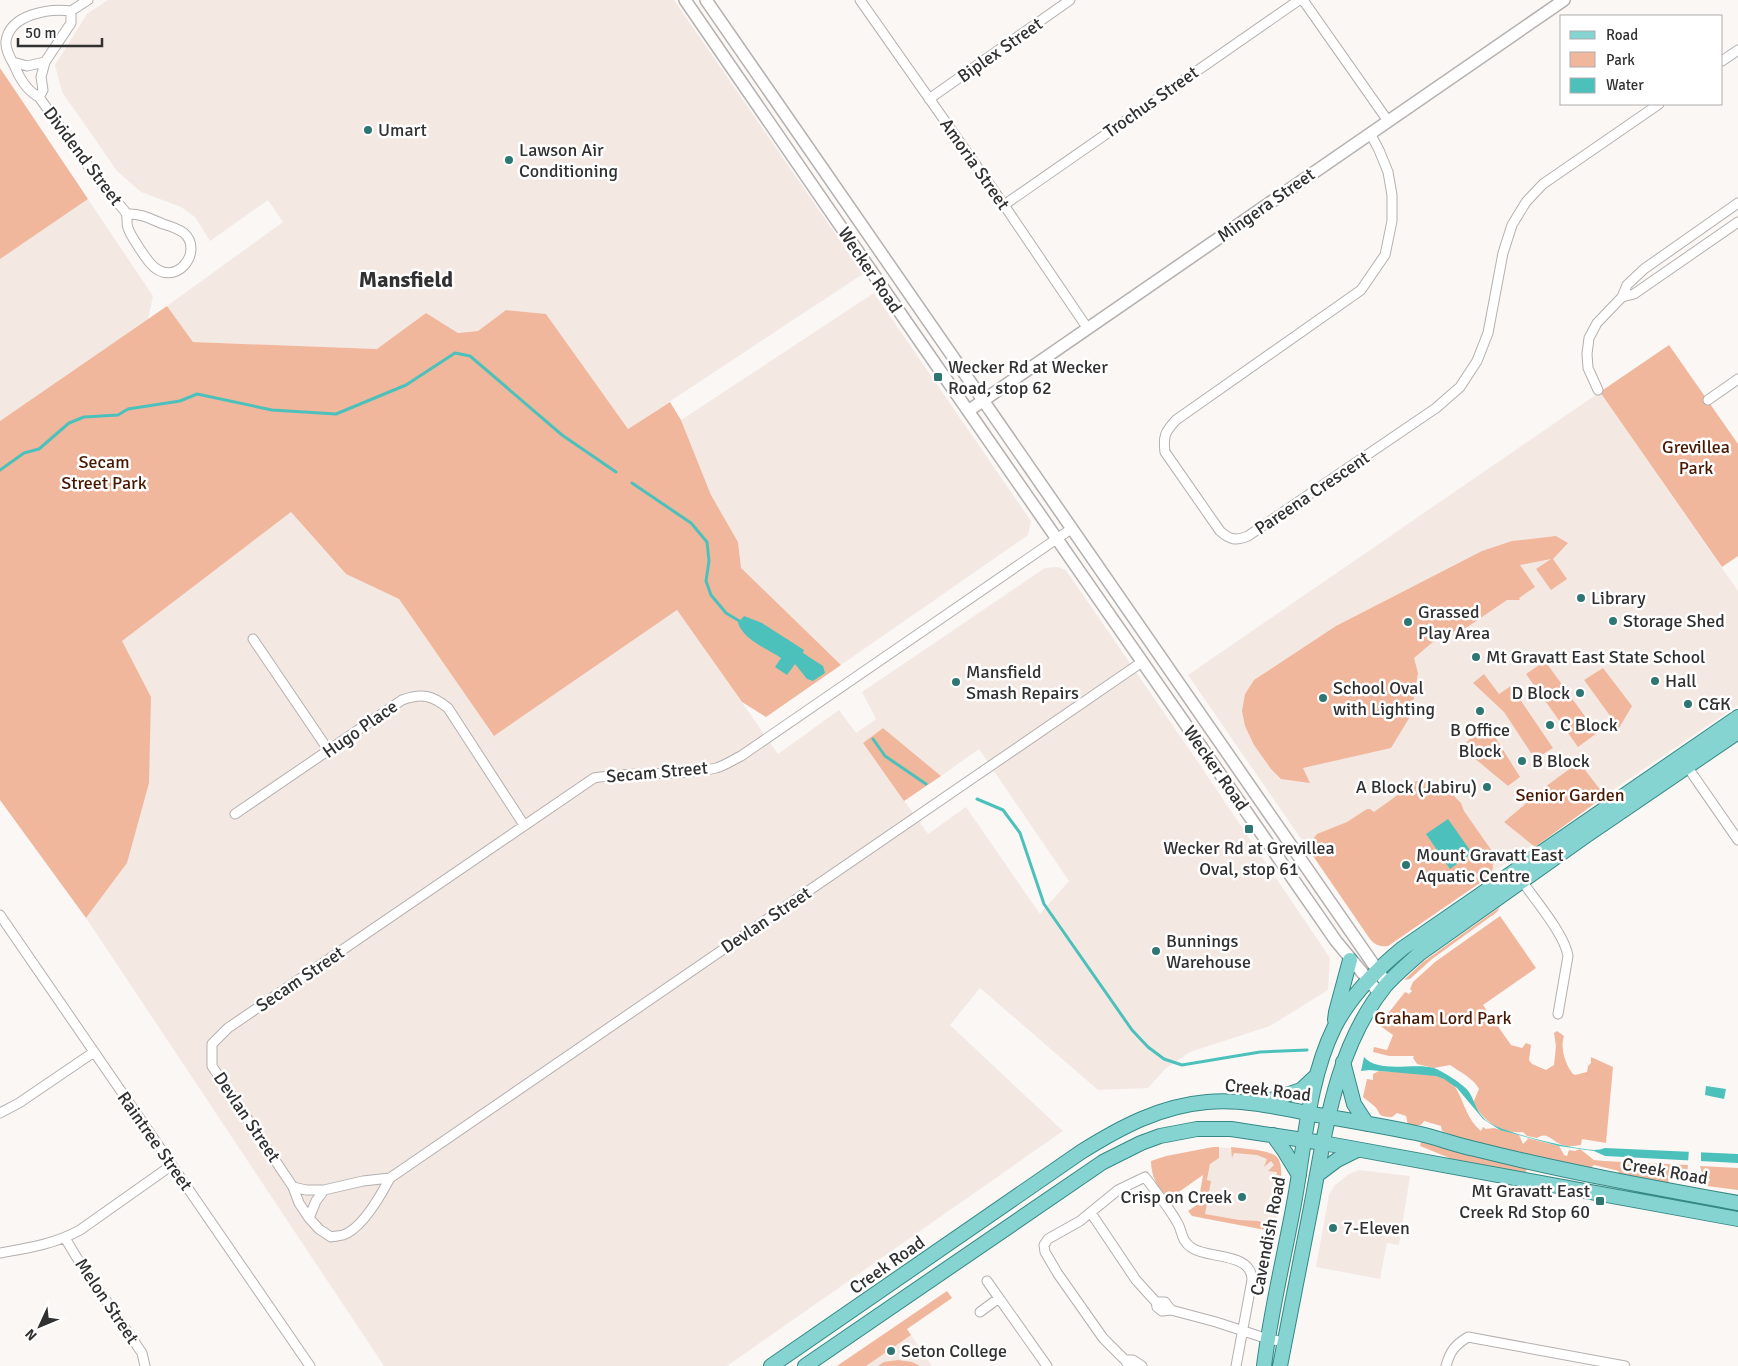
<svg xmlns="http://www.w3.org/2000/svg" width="1738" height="1366" font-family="Signika,sans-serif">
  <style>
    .built { fill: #f4e8e3; fill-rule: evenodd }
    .green { fill: #f1b79d }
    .water { fill: #4cc1bb }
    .pier { fill: #faf7f5 }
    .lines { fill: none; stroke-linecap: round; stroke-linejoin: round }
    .stream { stroke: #4cc1bb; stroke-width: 3 }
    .minor-casing { stroke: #b4b0af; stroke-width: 11 }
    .tertiary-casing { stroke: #b4b0af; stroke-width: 14 }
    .primary-casing { stroke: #348985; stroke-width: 16 }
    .minor { stroke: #fff; stroke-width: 9 }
    .tertiary { stroke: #fff; stroke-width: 11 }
    .primary { stroke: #86d4d1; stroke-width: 14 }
    .poi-dot { fill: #2d7672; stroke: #fff; stroke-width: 2 }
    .labels { text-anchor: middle; stroke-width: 5; stroke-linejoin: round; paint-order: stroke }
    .street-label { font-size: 18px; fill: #323131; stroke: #fff }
    .poi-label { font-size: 18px; fill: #323131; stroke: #fff; text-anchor: start }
    .park-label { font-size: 18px; fill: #481800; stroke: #fff }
    .district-label { font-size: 22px; font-weight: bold; fill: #323131; stroke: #fff }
  </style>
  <rect width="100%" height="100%" fill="#faf7f5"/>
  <!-- built -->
  <path class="built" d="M108,0H674L863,274L628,429L546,314L506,310L478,331L458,333L426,313L378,349L193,342L167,306L283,222L268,200L210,241L195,217L181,207L141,192L117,171L62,92L55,65L87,14Z
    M88,199L153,296L148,319L0,421V258Z
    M874,293L1031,521L1028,535L841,665L740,568L738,542L711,495L681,420Z
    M1600,392L1738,591V705L1516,856L1388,946L1377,945L1370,939L1188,675Z
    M291,512L346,574L399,599L494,736L677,610L778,754L839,710L856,733L876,719L862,692L1045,568L1057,567L1066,570L1200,765L1330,958L1328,990L1270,1026L1190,1052L1165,1069L1148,1088L1098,1090L980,988L950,1025L1063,1131L727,1366H384L86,918L127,863L151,697L121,641ZM883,728L941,776L979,749L1069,881L1040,914L966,807L928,834L863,743Z
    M1213,1147L1258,1150L1273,1155L1279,1160L1281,1165V1180L1275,1228L1271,1231L1201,1218Z
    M1359,1170L1410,1176L1399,1245L1387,1243L1380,1279L1316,1267L1329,1195L1335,1185L1349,1174Z
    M902,1322L932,1366H837Z"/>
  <!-- green -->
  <path class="green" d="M0,68L88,199L0,259Z
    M167,306L193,342L377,349L426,313L458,333L478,331L506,310L546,314L628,429L670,402L681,420L711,495L738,542L741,568L841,665L766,717L742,702L677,610L494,736L399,599L346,574L291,512L122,641L151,697L149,783L127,863L86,918L0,800V421Z
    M1669,345L1738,444V556L1722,567L1600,392Z
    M1556,536L1568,543L1553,559L1567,579L1551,590L1536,569L1551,559L1520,565L1535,587L1519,598L1520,600H1507L1457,634L1455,631L1434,641L1414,658L1418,673L1411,715L1391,748L1303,768L1310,783L1281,779L1271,769L1254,745L1245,726L1242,711L1245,694L1254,680L1336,626L1482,551L1512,541Z
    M1545,661L1597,733L1578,747L1526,674Z
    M1603,668L1632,706L1619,728L1584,680Z
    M1484,674L1499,694L1511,686L1553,748L1535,759L1504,712L1473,683Z
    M1481,726L1495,737L1520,777L1508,786L1462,748Z
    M883,728L941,776L904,801L863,743Z
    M1579,762L1605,796L1535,847L1504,822L1549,784Z
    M1417,781L1432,782L1445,787L1461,803L1464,811L1494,854L1492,874L1487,878L1388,946C1380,947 1375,945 1370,939L1307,847L1317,834L1347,822L1367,809H1370L1374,812L1399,794L1406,784Z
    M1500,907L1497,912L1432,959L1410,979L1404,980L1423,962Z
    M1500,916L1536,968L1483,1005L1511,1045L1522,1048L1526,1043L1531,1045L1529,1060L1532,1064L1546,1070L1554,1065L1556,1046L1554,1033L1557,1031L1564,1036C1560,1048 1565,1064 1573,1074L1575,1075L1587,1072L1588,1066L1591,1063V1057L1613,1067L1606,1143L1582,1139L1581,1145C1575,1146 1565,1147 1560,1144C1551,1140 1547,1131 1537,1138L1527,1136L1523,1132C1502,1134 1484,1122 1473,1103L1479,1089C1473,1078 1460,1072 1450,1065L1434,1068L1417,1064L1413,1058L1414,1056H1389L1373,1052L1374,1047L1387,1050L1393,1035L1379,1025L1405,992L1409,994L1412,991L1410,989L1413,982L1435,962Z
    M1379,1071C1400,1073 1447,1069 1457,1090C1465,1105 1467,1119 1481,1131L1483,1127L1486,1129L1494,1128L1519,1135L1523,1144L1528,1139L1527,1138L1559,1146L1564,1155L1567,1156L1569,1150L1575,1151L1580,1149L1594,1160L1604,1161L1688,1165L1687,1175L1677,1176L1676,1179L1668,1178L1669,1185L1617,1175L1619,1171L1594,1165L1589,1169L1522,1154L1519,1151L1515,1154L1492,1150L1483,1143L1477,1144L1454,1142L1452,1135L1442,1131L1441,1126L1424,1121L1421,1125H1408L1406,1116L1397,1113L1392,1117C1375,1117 1382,1112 1373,1105C1370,1102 1366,1100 1363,1097L1367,1079L1373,1080V1074Z
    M1421,1142L1527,1169L1525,1174L1457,1161L1420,1146Z
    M1213,1147H1219V1158L1210,1164L1207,1180L1211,1181L1205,1214L1239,1220L1258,1221L1275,1228L1271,1231L1192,1216L1188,1211L1198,1204L1203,1175L1173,1196L1174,1198L1171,1200L1167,1199C1158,1187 1151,1177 1151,1161L1166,1156Z
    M1231,1147C1243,1149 1268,1149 1277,1157C1286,1167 1278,1202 1277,1215L1267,1213V1212H1272L1277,1172L1268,1171L1274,1165L1271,1161L1264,1167L1267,1159L1257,1155L1234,1153L1232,1158Z
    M1700,1166L1738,1168V1190L1699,1185V1178L1708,1183L1710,1180L1706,1173H1702Z
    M947,1291L952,1298L907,1329L911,1335L866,1366H837Z
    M898,1360L912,1362L920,1366H878L884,1362Z"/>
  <!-- water -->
  <path class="water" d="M744,616L762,623L804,650L803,653L823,666L825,673L813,681L807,679L795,664L787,675L775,667L781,658C767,649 743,639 738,623Z
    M1448,819L1472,853L1450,869L1426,834Z
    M1364,1057C1379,1074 1415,1062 1434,1068C1442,1071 1465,1085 1469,1092C1476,1103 1475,1111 1487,1121C1502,1133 1573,1149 1594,1150C1598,1150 1602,1149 1605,1148L1738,1154V1163L1605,1156L1594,1151L1559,1146L1500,1130L1483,1119L1457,1088L1444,1079L1436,1076L1369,1070L1361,1071Z
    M1706,1086L1726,1089L1724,1099L1705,1095Z"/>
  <!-- pier -->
  <path class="pier" d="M1689,1149L1701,1150V1163H1688Z"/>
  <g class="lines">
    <!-- stream -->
    <path class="stream" d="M0,470L24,453L39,449L69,423L84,417L118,415L128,409L180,401L197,394L272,410L336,414L406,385L455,353L470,356L562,435L616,472
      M632,483L691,523L707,542L709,561L706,581L711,595L726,613L741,622
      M873,739L885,756L926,784
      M977,799L1003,810L1020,833L1044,904L1132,1030L1148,1047L1164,1059L1182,1065L1260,1052L1307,1050"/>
    <defs>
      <path id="minor" d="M88,0L71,11C50,8 10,14 6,41C5,50 11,59 15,67C20,79 27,91 39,97C61,128 83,160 106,190C112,198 121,205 126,213C128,217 126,223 128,228C130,235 145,257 150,263C174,291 205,252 184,233C178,229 170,226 163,224C151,219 140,213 127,214
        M860,0L1004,205L1088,329
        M1303,0L1388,121
        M1722,61L1738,50
        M13,62L27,66L45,62
        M39,97L43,90L41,77L45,62L71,23V11
        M929,99L1070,0
        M1370,133L1379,150L1388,172L1392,195V221L1385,255L1361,290L1176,420C1165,432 1163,436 1165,452L1220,531C1230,540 1236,541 1248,536L1436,408L1460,387L1477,361L1488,333L1503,253L1512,225L1526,202L1543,184L1659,104
        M1004,205L1299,0
        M1622,297L1634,294L1738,222
        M1598,390L1588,368L1587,354L1589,338L1597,323L1622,297L1627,285L1644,269L1738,203
        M1708,400L1738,379
        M253,639L329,751
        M1684,762L1738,840
        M235,814L402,700C422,693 432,695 448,708L524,825
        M1522,881C1535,900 1565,935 1568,956L1558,1014
        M0,915L310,1366
        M0,1113L19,1103L94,1052
        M390,1178C381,1195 362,1229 343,1235C339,1236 335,1236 331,1237L319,1229L309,1218L316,1201L324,1190L363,1181L390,1178L1142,662
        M293,1187L306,1190H324
        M1091,1213L1136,1280L1156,1302
        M309,1218L299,1203L293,1187L212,1066V1044L228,1028L594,778C634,771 676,777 716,768C724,766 733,760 741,756L1071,529
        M65,1238L77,1258L142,1353L145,1366
        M0,1253C28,1248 55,1244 80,1230L172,1165
        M987,1281L1047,1366
        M1171,1310L1165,1302H1156L1157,1307L1162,1311L1171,1310L1216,1322L1268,1339L1285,1342
        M980,1312L999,1298
        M1125,1360H1133L1142,1366
        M1129,1366L1125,1360L1103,1338L1058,1274L1045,1252L1044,1245L1048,1239L1080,1221L1118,1190L1145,1177C1156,1192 1168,1206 1177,1222C1183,1231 1180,1240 1192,1248C1208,1259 1252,1252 1252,1280L1236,1366
        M1446,1366C1450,1351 1455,1345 1468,1337L1625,1366"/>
      <path id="tertiary" d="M685,0L905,320L1336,941L1380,994
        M706,0L1387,984
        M968,411L1564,0"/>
      <path id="primary" d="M1335,1020L1336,1012L1350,960
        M1343,1062L1354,1104L1367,1124
        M1262,1103L1301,1090L1317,1075
        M1273,1135L1285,1152L1299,1175
        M1317,1175L1337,1160L1357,1150
        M771,1366L1081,1152C1121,1127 1160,1106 1207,1102C1243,1099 1277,1107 1312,1114C1347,1120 1382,1126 1416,1133C1436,1137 1455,1145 1475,1149C1562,1171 1650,1187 1738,1203
        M805,1366L1103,1162L1141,1143L1160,1136L1197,1129H1231L1323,1143L1738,1219
        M1264,1366C1271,1309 1285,1254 1295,1198C1305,1142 1309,1079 1334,1028C1350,996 1376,970 1403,948L1738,717
        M1280,1366C1291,1311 1301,1257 1312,1202C1326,1127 1336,1046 1386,985C1396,974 1408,964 1419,954L1587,835L1738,732"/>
    </defs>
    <!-- minor casing -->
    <use href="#minor" class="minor-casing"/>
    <!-- tertiary casing -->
    <use href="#tertiary" class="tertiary-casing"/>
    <!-- primary casing -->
    <use href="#primary" class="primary-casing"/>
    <!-- minor -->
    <use href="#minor" class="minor"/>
    <!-- tertiary -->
    <use href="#tertiary" class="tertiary"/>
    <!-- primary -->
    <use href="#primary" class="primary"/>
  </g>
  <!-- markers -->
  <g class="poi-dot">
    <circle cx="368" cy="130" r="5"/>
    <circle cx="509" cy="160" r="5"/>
    <rect x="933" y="372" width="10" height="10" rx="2.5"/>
    <circle cx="1581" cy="598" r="5"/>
    <circle cx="1613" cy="621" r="5"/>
    <circle cx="1408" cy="622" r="5"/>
    <circle cx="1476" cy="657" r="5"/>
    <circle cx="1655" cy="681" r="5"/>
    <circle cx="956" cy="682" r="5"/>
    <circle cx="1580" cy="693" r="5"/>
    <circle cx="1323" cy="698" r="5"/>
    <circle cx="1688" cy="704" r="5"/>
    <circle cx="1480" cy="711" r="5"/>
    <circle cx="1550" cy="725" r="5"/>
    <circle cx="1522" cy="761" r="5"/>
    <circle cx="1487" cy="787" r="5"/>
    <rect x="1244" y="824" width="10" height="10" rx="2.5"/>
    <circle cx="1406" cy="865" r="5"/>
    <circle cx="1156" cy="951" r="5"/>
    <circle cx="1242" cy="1197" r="5"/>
    <rect x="1595" y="1196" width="10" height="10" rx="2.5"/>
    <circle cx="1333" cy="1228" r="5"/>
    <circle cx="891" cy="1351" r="5"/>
  </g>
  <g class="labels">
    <!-- street labels -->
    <g class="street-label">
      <text transform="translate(1000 50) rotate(-35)" y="6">Biplex Street</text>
      <text transform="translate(1151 102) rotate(-35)" y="6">Trochus Street</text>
      <text transform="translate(83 156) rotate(53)" y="6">Dividend Street</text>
      <text transform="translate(975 164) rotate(55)" y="6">Amoria Street</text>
      <text transform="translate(1266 205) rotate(-35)" y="6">Mingera Street</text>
      <text transform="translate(870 270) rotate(56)" y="6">Wecker Road</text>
      <text transform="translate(1312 493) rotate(-34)" y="6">Pareena Crescent</text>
      <text transform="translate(360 729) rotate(-35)" y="6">Hugo Place</text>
      <text transform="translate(1216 768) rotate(55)" y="6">Wecker Road</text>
      <text transform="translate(657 772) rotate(-5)" y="6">Secam Street</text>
      <text transform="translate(766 920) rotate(-34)" y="6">Devlan Street</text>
      <text transform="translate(300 979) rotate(-34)" y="6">Secam Street</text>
      <text transform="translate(1268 1090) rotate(7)" y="6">Creek Road</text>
      <text transform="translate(247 1117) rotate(56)" y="6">Devlan Street</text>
      <text transform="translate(155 1141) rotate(55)" y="6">Raintree Street</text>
      <text transform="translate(1665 1171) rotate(10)" y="6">Creek Road</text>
      <text transform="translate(1268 1236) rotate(-79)" y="6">Cavendish Road</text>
      <text transform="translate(887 1265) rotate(-35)" y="6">Creek Road</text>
      <text transform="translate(107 1301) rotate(56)" y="6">Melon Street</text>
    </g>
    <!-- poi labels -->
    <g class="poi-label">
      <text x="378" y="136">Umart</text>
      <text x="519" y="156">Lawson Air<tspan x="519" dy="21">Conditioning</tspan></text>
      <text x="948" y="373">Wecker Rd at Wecker<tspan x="948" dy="21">Road, stop 62</tspan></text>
      <text x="1591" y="604">Library</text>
      <text x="1418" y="618">Grassed<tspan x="1418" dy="21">Play Area</tspan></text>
      <text x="1623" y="627">Storage Shed</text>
      <text x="1486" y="663">Mt Gravatt East State School</text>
      <text x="966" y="678">Mansfield<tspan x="966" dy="21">Smash Repairs</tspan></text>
      <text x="1665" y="687">Hall</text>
      <text x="1333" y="694">School Oval<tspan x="1333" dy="21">with Lighting</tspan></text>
      <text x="1570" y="699" text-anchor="end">D Block</text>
      <text x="1698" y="710">C&amp;K</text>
      <text x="1560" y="731">C Block</text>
      <text x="1480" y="736" text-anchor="middle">B Office<tspan x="1480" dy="21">Block</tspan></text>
      <text x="1532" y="767">B Block</text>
      <text x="1477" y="793" text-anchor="end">A Block (Jabiru)</text>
      <text x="1249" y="854" text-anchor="middle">Wecker Rd at Grevillea<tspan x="1249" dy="21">Oval, stop 61</tspan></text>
      <text x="1416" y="861">Mount Gravatt East<tspan x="1416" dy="21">Aquatic Centre</tspan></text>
      <text x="1166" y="947">Bunnings<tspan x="1166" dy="21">Warehouse</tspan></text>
      <text x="1590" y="1197" text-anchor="end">Mt Gravatt East<tspan x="1590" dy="21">Creek Rd Stop 60</tspan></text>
      <text x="1232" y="1203" text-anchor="end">Crisp on Creek</text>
      <text x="1343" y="1234">7-Eleven</text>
      <text x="901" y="1357">Seton College</text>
    </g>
    <!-- park labels -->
    <g class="park-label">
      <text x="1696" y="453">Grevillea<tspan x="1696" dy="21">Park</tspan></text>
      <text x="104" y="468">Secam<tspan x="104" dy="21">Street Park</tspan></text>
      <text x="1570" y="801">Senior Garden</text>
      <text x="1443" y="1024">Graham Lord Park</text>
    </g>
    <!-- district labels -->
    <g class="district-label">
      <text x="406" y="287">Mansfield</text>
    </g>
  </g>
  <!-- legend -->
  <rect x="1560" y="15" width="162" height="90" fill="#ffffff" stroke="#adadad"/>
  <rect x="1570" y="31" width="25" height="8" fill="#86d4d1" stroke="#adadad"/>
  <text x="1606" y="40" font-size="15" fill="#323131">Road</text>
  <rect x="1570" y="52" width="25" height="15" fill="#f1b79d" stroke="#adadad"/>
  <text x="1606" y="65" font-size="15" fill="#323131">Park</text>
  <rect x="1570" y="78" width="25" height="15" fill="#4cc1bb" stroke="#adadad"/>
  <text x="1606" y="90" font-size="15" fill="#323131">Water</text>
  <!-- north arrow -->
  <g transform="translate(40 1326) rotate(226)" stroke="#ffffff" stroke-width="4" paint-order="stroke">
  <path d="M0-4L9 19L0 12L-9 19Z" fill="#323131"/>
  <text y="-8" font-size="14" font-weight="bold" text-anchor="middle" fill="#323131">N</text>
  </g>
  <!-- scale -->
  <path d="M18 38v8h84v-8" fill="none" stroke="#323131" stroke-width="2.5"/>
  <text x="25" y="38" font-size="15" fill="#323131" stroke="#ffffff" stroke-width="4" paint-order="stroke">50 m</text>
</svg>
